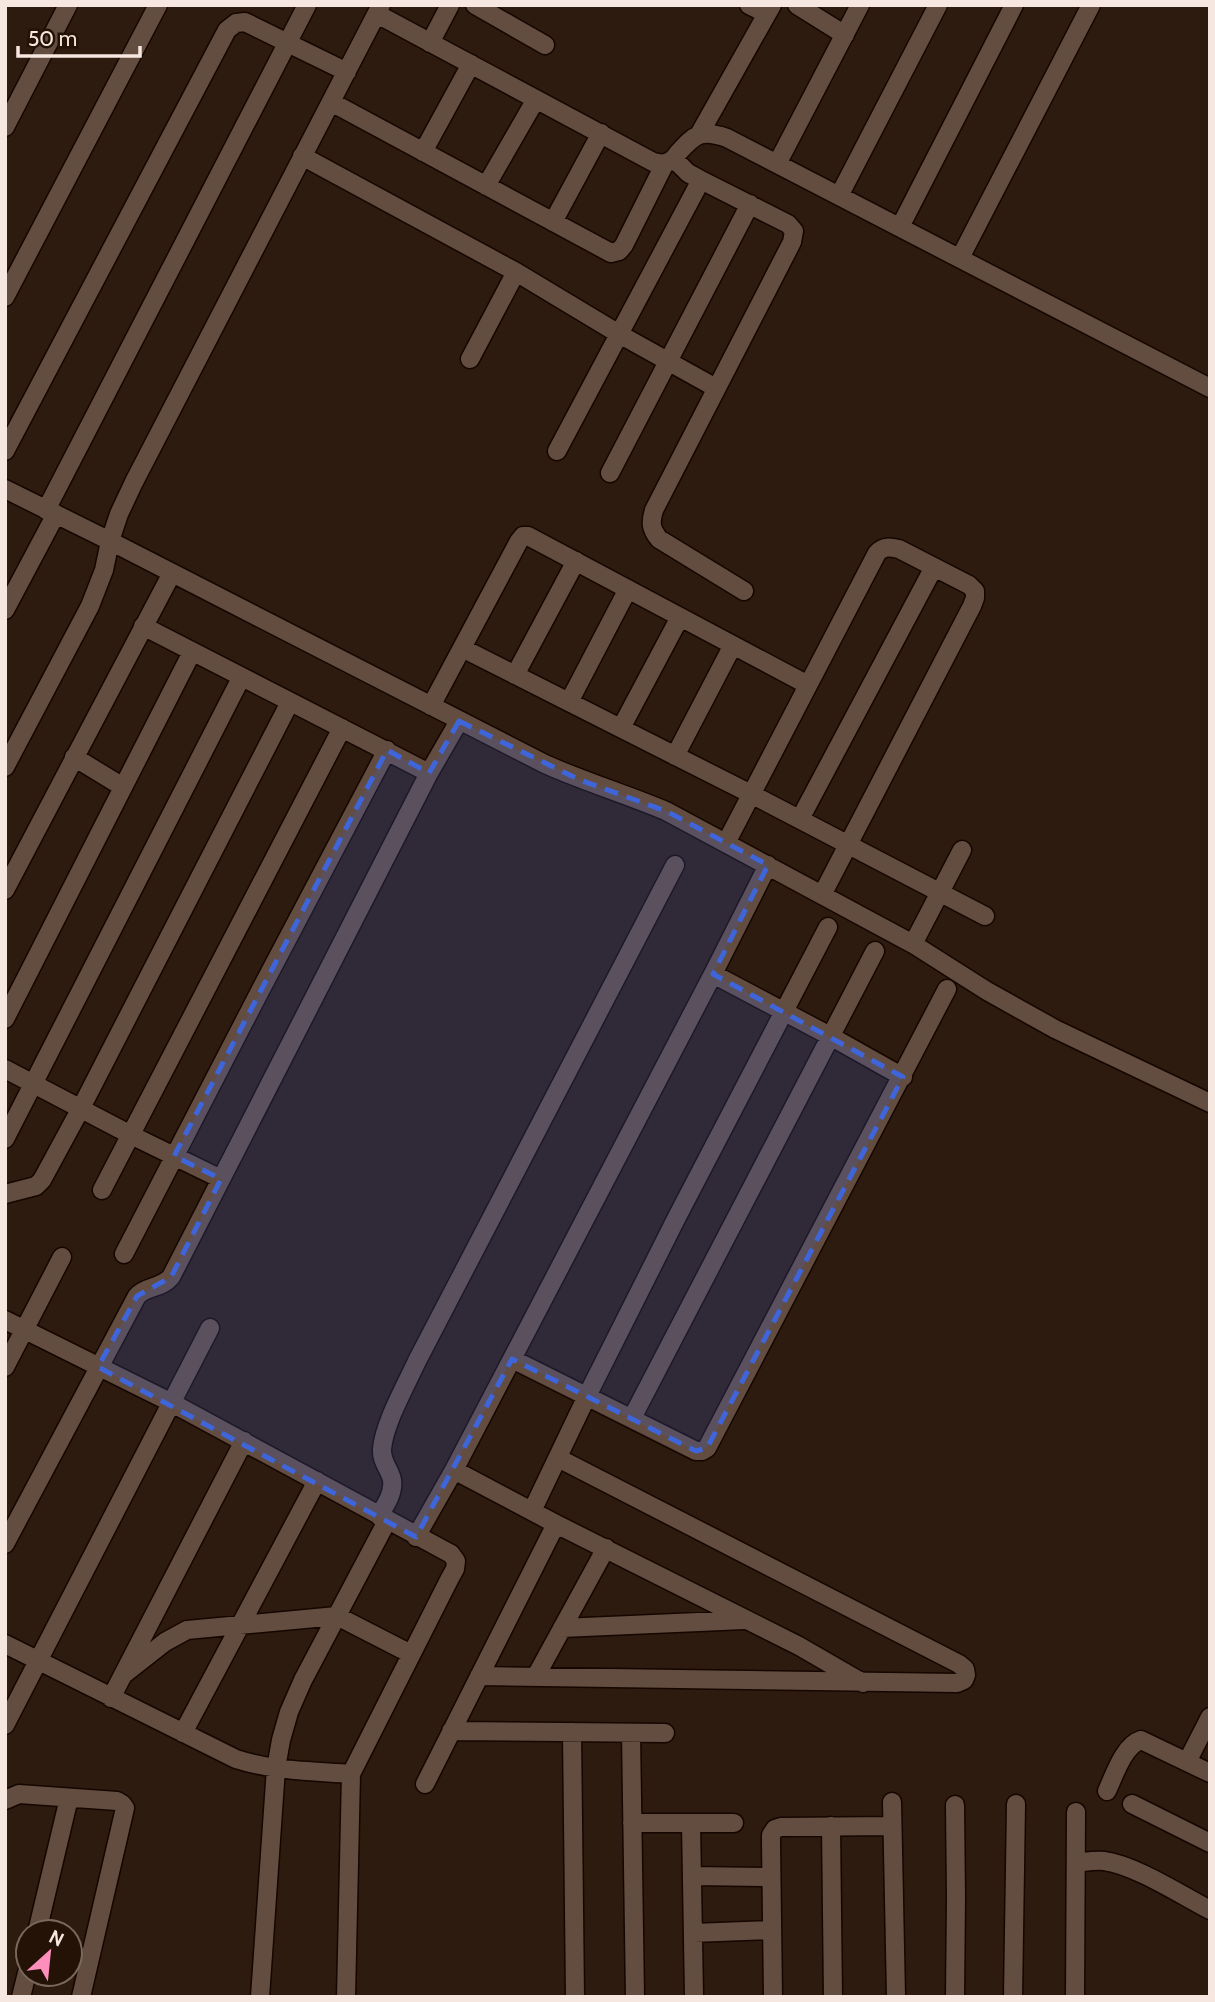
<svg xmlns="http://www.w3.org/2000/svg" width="1215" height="2002" font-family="Cabin,sans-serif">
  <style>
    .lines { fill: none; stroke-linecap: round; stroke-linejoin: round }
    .street-casing { stroke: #150600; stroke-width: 21 }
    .street { stroke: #634d40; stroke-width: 18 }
    .marked { fill: #3e65d9; fill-opacity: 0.2; stroke: #3e65d9; stroke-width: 5; stroke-dasharray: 14 9; stroke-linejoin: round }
  </style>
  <rect width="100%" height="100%" fill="#2e1b0f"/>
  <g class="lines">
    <defs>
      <path id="street" d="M475,5L545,45
        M749,5L767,14
        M797,5L845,35
        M377,14L653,162C657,163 661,164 665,163C670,162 675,158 678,153C695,134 701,129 727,138L1210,388
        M430,43L450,5
        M331,102L611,253L619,251L624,245L665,163
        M5,127L68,5
        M700,133L772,5
        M423,152L471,64
        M302,156L516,272L619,334L716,388
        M674,159L688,173L701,180L788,224L794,231L792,242L654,510C650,523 651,529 659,539L744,591
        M777,164L860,5
        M486,186L536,99
        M839,196L938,5
        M553,222L601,133
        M900,227L1014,5
        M960,258L1091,5
        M5,297L158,5
        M470,359L516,272
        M5,451L227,30L236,23L245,22L347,72
        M557,451L701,180
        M610,473L750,204
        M5,489L110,541L545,764C585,782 626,794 666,811L913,944L987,991L1055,1029L1210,1103
        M46,510L307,5
        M5,610L56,514
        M143,626L429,773
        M462,648L751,794L985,916
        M515,675L576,561
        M569,702L628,589
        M431,706L519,541L523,536H528L808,685
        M621,728L680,617
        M675,756L733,645
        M74,757L123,787
        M5,767L90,606L104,570L110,541L119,514L134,482L381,5
        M800,819L934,567
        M726,843L877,553C884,546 889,547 899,549L969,585L975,591V598L972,606L822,895
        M768,865L713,974L830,1036L903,1077
        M5,890L172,573
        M913,944L962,850
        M5,1019L192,652
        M5,1069L131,1135L221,1179
        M5,1139L241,678
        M102,1190L342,728
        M5,1194L36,1186L42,1180L81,1108L290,702
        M124,1254L260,991L387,750
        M5,1320L172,1403L451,1554L456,1561L455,1569L450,1578L351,1774L346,1997
        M512,1359L696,1451H702L707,1448L947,989
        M5,1367L62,1257
        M632,1418L875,951
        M454,1470L556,1524L799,1646L863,1683
        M532,1511L587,1396L677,1217L828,927
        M379,1516C385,1506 394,1493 392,1480C390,1469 381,1462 382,1449C384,1424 406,1385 417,1361L675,865
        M416,1537L454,1470L713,974
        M5,1544L137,1296C147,1285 161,1289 171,1277L429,773L459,721
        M562,1628L744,1620
        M5,1644L236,1759C273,1771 312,1771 351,1774
        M123,1675L165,1642L187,1630L337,1616L411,1654
        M479,1676L957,1683L964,1680L966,1675L965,1669L959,1664L558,1458
        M536,1676L606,1548
        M111,1698L244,1441
        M5,1725L210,1328
        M451,1731L665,1733
        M572,1732L575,1997
        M183,1733L317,1481
        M631,1733L635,1997
        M1187,1762L1210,1717
        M425,1784L556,1524
        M1107,1791C1114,1776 1124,1745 1141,1740L1210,1773
        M5,1800L19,1794L117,1801L122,1804L125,1808L81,1997
        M892,1802L896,1997
        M1132,1804L1210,1843
        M632,1823H734
        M691,1823L694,1997
        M831,1826L833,1997
        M1076,1863C1085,1862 1095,1860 1104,1861C1135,1865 1181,1895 1210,1910
        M692,1876L771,1877
        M37,1932L69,1798
        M693,1933L772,1930
        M21,1997L28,1969
        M260,1997L276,1768L281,1740L289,1712L303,1680L387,1521
        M773,1997L771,1842V1835L775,1829L781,1827L892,1826
        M955,1997L956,1898L955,1805
        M1013,1997L1016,1804
        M1075,1997L1076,1812"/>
    </defs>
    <!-- street casing -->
    <use href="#street" class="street-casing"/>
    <!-- street -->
    <use href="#street" class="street"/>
  </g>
  <!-- marked area -->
  <path class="marked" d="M459,721L580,780L666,811L768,865L713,974L903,1077L707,1448L696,1451L512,1359L416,1537L98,1367L137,1296L171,1277L221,1179L174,1156L387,750L429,773Z"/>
  <!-- border -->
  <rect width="1215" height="2002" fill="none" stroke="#f6e8e0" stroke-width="14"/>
  <!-- north arrow -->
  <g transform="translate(49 1953) rotate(27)"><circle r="33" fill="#241206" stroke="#78685d" stroke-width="2"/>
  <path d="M0-5L12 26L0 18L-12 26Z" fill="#fe8ebc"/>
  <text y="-10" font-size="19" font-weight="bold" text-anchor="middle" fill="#f6e8e0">N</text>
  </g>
  <!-- scale -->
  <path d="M18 46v10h122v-10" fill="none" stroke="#f6e8e0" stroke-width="3.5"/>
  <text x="28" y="46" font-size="21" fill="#f6e8e0" stroke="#241206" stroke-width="5" paint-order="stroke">50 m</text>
</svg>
